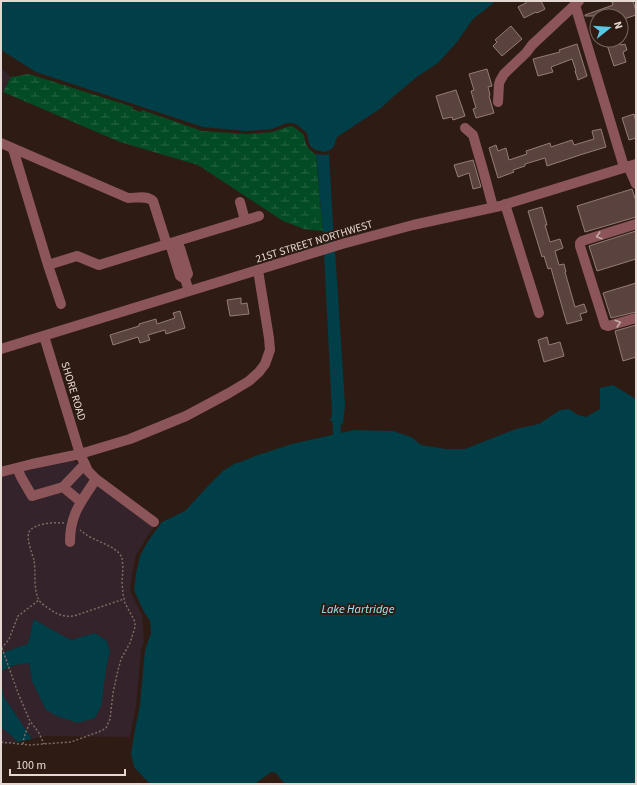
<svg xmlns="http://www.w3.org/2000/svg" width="637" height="785" font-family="'Source Sans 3',sans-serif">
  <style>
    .commercial { fill: #34232a }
    .wetland { fill: url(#wetland-marsh) }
    .water { fill: #003f48 }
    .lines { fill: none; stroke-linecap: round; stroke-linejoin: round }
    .canal { stroke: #003f48; stroke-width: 8 }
    .building { fill: #5a433e; stroke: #957c75 }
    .path { stroke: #7b6c64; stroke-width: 1.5; stroke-dasharray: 2 2; stroke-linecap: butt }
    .minor { stroke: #8b5559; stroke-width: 10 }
    .oneway { stroke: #c6aaa8 }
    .labels { text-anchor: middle; stroke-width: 4; stroke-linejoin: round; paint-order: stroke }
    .street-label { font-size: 11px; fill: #e5d8d2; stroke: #2e1c14 }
    .water-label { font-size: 12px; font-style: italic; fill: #9de9f7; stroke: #2e1c14 }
  </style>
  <defs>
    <pattern id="wetland-marsh" width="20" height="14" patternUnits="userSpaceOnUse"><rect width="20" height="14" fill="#034b24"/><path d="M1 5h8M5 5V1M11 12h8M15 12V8" fill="none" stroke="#286443"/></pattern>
  </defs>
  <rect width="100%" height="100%" fill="#2e1c14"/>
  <!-- commercial -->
  <path class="commercial" d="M1,68L11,77L1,95Z
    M73,460L81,466L91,480L69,515L66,530V546L74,545L75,530L80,511L98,485L154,527L145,540L136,555L132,574L130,591L142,615L144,642L141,650L136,705L130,737L44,736L32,739L4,697L1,684V671L15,665L29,663L32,681L106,669L110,652L107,641L95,633L71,640L49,628L34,619L28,644L1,653V476Z
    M1,728L5,730L18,742L1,745Z"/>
  <!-- wetland -->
  <path class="wetland" d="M29,74L133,107L132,109L141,112L142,110L202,131L246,134L272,132L287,127L291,126L294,127L304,135C305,145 308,149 316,155L323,231L304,229L283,221L198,165L120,142L3,92L11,77Z"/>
  <!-- water -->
  <path class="water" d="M1,1H496L473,19L457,42L438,63L418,76L395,95L381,108L337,137L334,146L330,150L324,152L316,150L311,147L309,143L307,133L296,124L291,123H287L272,129L246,131L203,127L36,72L1,50Z
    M316,154L323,155L329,154L334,242L324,245L322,219Z
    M335,250L345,405L343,425L329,420L331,418L332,413L324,253Z
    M613,385L636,399V784H285L276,773L271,772L255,784H151L149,783L134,767L131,754L134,735L140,705L145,650L151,633L150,621L143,610L134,590L136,574L140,556L148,541L162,522L185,511L197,498L208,486L224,470L236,463L241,462L255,456L292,444L354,430L393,431L411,437L421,445L446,449H465L516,429L539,424L560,410L569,409L578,415L586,417L600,409V388Z
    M34,619L49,628L71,640L95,633L107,641L110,652L106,669L101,706L95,718L78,723L57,716L46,710L32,681L29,663L15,665L1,671V653L28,644Z
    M1,684L4,697L32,739L18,742L5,730L1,728Z"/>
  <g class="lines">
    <!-- canal -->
    <path class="canal" d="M336,412L337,434"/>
  </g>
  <!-- building -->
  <path class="building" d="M525,1H541L545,9L537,13L536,12L524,18L518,7L526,3Z
    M617,1H633L636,11V15L621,20V16H585V15L613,5L612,2Z
    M511,26L522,39L502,56L493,46L497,42L495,40Z
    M613,40H619L621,45L625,44L627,50L623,52L626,62L614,66L606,42Z
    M577,44L587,76L578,80L575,71H576L572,59L551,67L553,72L538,76L533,59L560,52L559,50Z
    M487,69L492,86L488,87L490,95L489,96L494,113L476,118L473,109L476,108L471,91L474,90L469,74Z
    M456,90L465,116L453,120L452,117L443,119L436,96Z
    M634,114L636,122V138L629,140L622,118Z
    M601,129L606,147L583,154L547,166L545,158L525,164V166L513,170L514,172L498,178L489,148L496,145L498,151L506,148L509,160L527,154L526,151L550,143L551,147L572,140L574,145L594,139L592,131Z
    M473,160L481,187L473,189L469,173L458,177L454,165Z
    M632,189L636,201V217L585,232L577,206Z
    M542,207L547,225H545L550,242L560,239L563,248L555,251L559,265L564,264L566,272H565L575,307L584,304L587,312L580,314L582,320L567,324L554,279L551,268L548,269L544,256L542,257L528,211Z
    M636,231V259L597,271L589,246Z
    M636,283V312L611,318L603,293Z
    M241,298V304L247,303L249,314L230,316L227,300Z
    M180,311L185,328L166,334L165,330L148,335L150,340L140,343L138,337L113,345L110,335L139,326V324L156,319L157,324L175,318L173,313Z
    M636,325V357L623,361L615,331Z
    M547,337L549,345L560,342L564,356L544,362L538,340Z"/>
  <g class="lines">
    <!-- path -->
    <path class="path" d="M64,523C55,522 34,523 29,532C26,539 32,553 34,560C36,571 33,589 39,600C41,604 47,607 51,610C58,615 65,617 74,616L124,599
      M1,648L6,643L9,639L18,616L39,600
      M2,648L18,693L26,712L30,721L39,733L44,744
      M1,742L29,745L71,742L101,731L106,728L110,719L113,693L117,674L121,659L130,643L135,627V622L132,616L125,603L123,594L122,582L123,568L122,557L117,551L111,547L88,536L80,530
      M23,744L24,737L30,722"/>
    <!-- minor -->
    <path class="minor" d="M575,5L624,167
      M498,102L499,84L500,81L504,74L526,53L532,45L579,1
      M465,128L473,135L485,177L493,207
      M1,143L128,198C137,198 147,195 153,201L167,245
      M13,149L48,265
      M628,166L636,184
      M240,202L245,220
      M505,204L539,313
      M636,224L582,241L580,243V246L605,325L608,326L636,318
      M174,243L175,246L180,248L188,274L185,279
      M175,246L172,250L180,276L185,279L189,291
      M61,304L48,265L77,256L99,265L259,216
      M44,336L80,454L88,471L96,479L154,522
      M1,349L342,244L413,225L500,206L636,164
      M17,468L21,477L32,496L63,487L85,464
      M1,472L32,464L80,454L130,439L186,416L229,393L249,381L259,372L265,364L270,350L269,338L258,270
      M63,487L81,502
      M70,542C70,513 82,501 96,479"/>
  </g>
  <!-- one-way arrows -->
  <defs><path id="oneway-chevron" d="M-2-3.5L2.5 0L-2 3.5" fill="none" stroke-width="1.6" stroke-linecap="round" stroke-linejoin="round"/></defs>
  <g class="oneway">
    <use href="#oneway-chevron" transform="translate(599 236) rotate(162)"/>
    <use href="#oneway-chevron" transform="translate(618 323) rotate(-17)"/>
  </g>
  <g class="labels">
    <!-- street labels -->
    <g class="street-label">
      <text transform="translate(314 241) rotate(-17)" y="4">21ST STREET NORTHWEST</text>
      <text transform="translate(74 391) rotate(73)" y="4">SHORE ROAD</text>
    </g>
    <!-- water labels -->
    <g class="water-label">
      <text x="358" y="613">Lake Hartridge</text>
    </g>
  </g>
  <!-- border -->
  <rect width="637" height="785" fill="none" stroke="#e5d8d2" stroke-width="4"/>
  <!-- north arrow -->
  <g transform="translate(609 28) rotate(73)"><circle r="19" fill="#2e1c14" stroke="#776760"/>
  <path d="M0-3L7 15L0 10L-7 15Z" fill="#5bc8e6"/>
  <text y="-6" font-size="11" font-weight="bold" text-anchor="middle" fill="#e5d8d2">N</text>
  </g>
  <!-- scale -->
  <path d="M10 769v6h115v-6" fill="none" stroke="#e5d8d2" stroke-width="2"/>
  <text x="16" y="769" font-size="12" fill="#e5d8d2" stroke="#2e1c14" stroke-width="3" paint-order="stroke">100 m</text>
</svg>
